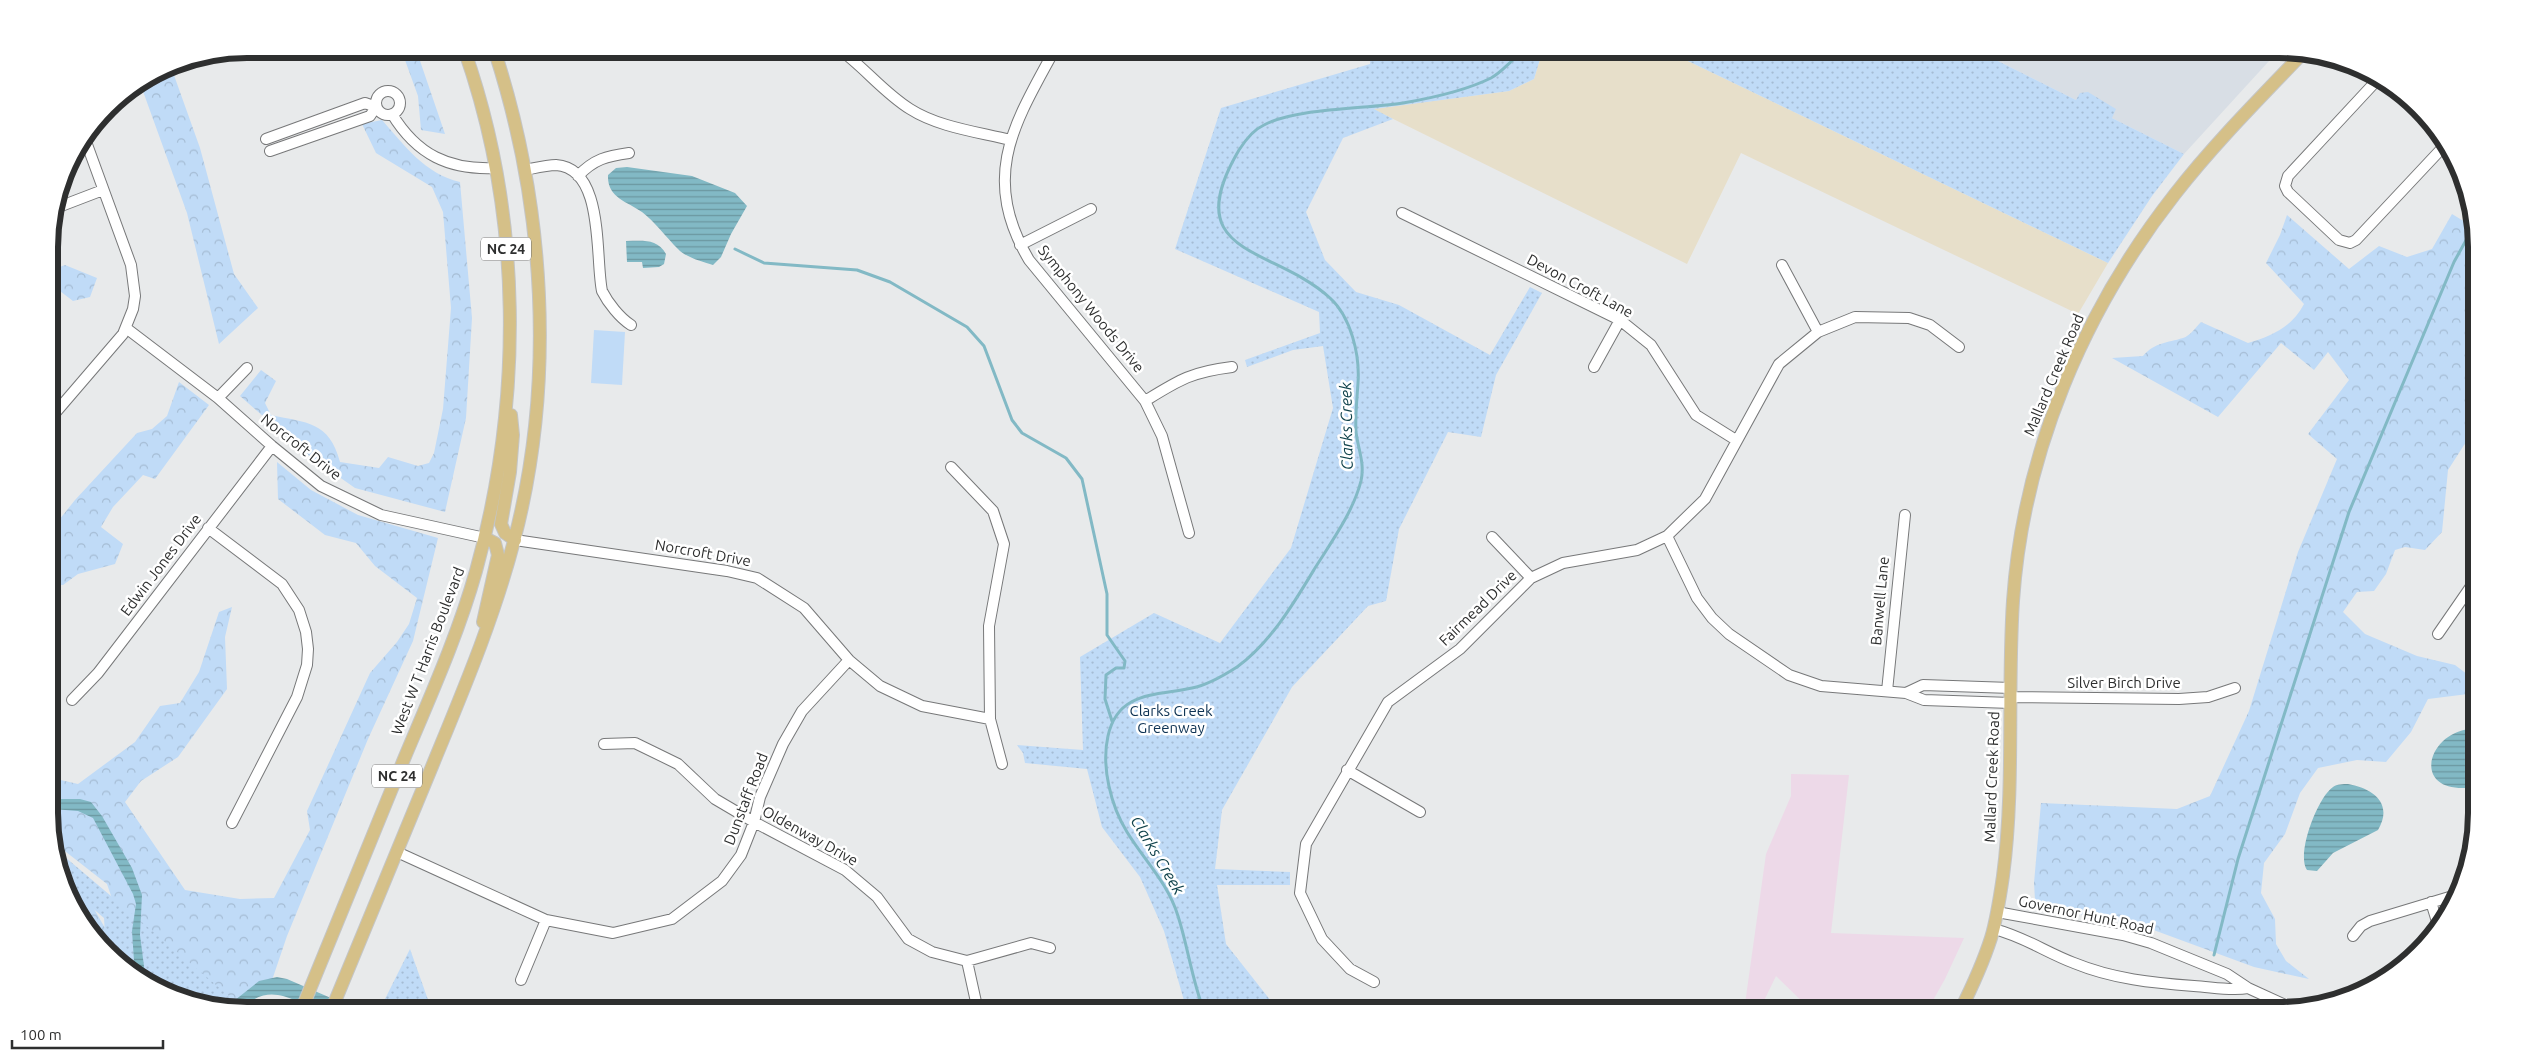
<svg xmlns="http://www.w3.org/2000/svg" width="2525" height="1060" font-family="Ubuntu,sans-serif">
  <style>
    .commercial { fill: #edd9e8 }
    .industrial { fill: #e7dfca }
    .built { fill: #d8dee5 }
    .grass { fill: #c0dbf7 }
    .forest { fill: url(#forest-crowns) }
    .park { fill: url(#park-dots) }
    .water { fill: url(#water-rules) }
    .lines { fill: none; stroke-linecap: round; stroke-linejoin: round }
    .stream { stroke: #82b9c5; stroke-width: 3 }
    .minor-casing { stroke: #777879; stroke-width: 12 }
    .major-casing { stroke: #c4c5c5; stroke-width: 14 }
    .minor { stroke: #fff; stroke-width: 10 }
    .major { stroke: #d5c088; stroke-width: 12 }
    .labels { text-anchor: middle; stroke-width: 5; stroke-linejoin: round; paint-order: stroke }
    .shield { fill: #fff; stroke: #6d6d6d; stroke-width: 1 }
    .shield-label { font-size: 14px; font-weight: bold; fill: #2e2f2f }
    .street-label { font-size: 15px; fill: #2e2f2f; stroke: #fff }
    .park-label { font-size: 15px; fill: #0d3253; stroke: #fff }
    .water-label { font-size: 16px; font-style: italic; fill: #11434c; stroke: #fff }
    .rim { fill: none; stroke: #2e2f2f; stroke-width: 6 }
  </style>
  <defs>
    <pattern id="forest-crowns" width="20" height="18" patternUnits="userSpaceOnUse" patternTransform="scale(1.25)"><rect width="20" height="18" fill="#c0dbf7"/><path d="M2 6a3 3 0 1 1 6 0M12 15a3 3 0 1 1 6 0" fill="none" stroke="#a5bcd4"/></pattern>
    <pattern id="park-dots" width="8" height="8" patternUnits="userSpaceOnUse" patternTransform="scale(1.25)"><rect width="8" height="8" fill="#c0dbf7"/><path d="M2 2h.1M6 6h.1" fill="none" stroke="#a5bcd4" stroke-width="1.8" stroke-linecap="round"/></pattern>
    <pattern id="water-rules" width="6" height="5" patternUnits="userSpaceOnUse" patternTransform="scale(1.25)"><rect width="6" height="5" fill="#82b9c5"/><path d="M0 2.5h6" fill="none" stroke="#6b97a0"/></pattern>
  </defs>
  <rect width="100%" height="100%" fill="#e8eaeb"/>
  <!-- commercial -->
  <path class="commercial" d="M1791,774L1849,775L1831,933L1964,938L1945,979L1927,1011H1812L1776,976L1759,1011H1744L1766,854L1791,796Z"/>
  <!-- industrial -->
  <path class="industrial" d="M1543,49H1663L2108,263L2078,314L1741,153L1687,264L1373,109L1509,91L1534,79Z"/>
  <!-- built -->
  <path class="built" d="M1974,49H2280L2184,154Z"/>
  <!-- grass -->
  <path class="grass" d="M594,330L625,332L622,385L591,383Z"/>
  <!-- forest -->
  <path class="forest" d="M401,49H416L445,134L421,130L418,96Z
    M170,64L200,148L234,274L258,308L219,344L187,213L140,83Z
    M382,120C404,145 425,174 460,182L472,318L466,418L445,512L355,488L305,453L240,396L261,370L276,381L265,403L271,415C307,423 329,421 340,462L379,468L388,457L418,466L429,463L434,453L443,409L451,308L443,212L432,187L376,153L362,124Z
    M2452,214L2475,228V428L2448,470L2442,532L2425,550L2405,547L2395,550L2386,574L2374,591L2357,592L2343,612L2365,634L2417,656L2455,665L2476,681V693L2428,699L2411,732L2386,762L2357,760L2318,768L2300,793L2285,834L2264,863L2261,893L2275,919L2276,944L2286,961L2309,979L2254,967L2140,925L2044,908L2035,900L2034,883L2041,803L2177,809L2210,796L2249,711L2298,552L2337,459L2308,434L2349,380L2328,352L2314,370L2281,343L2218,417L2112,358L2143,356C2155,342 2167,343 2183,338C2190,336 2196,327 2201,322L2248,343C2272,336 2292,327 2304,304L2266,263L2280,235L2287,215L2349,269L2379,246L2407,257L2432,249Z
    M65,265L97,278L90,297L73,301L56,288L50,292L49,271Z
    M179,382L209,405L155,479L143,475L113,507L101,527L123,544L115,564L78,574L63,585H51V530L75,500L137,433L152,429L167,416Z
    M277,462L311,490L358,515L438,538L413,641L368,739L287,936L269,989L238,1010L183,1001L122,928L107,884L52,841V778L78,784L135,742L160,706L180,703L199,672L219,612L232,607L225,637L227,689L178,757L141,781L125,802L185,890L240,899L274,898L310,830L307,811L370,673L397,642L409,624L417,598L375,566L356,543L325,535L278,499Z
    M58,869L86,895L105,928L107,952C83,931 69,899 58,869Z"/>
  <!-- park -->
  <path class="park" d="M1371,49H1384L1387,60L1424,49H1543L1534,79L1509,91L1374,109L1393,119L1343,138L1306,212L1325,260L1356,292L1399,305L1490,355L1530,287L1542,293L1496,375L1481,437L1448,432L1399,529L1386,601L1368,606L1292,687L1222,810L1215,869L1290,872V885H1217L1226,944L1279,1011H1187L1164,931L1140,877L1102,827L1087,769L1025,763L1023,753L1017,745L1083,750L1080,657L1154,613L1220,643L1291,548L1333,408L1323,346L1293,350L1247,367L1245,360L1320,333L1319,312L1175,249L1221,108L1370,64Z
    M1663,49H1974L2076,100L2080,93L2088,92L2116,109L2112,118L2184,154L2152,196L2108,263Z
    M52,846L235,1001L236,1010L183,1001L136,978L106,951L104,918L63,883Z
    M410,949L432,1011H379Z
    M791,1000L811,1011H761Z"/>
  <!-- water -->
  <path class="water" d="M627,167L692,176L735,193L747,206L731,234L721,257L713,265C703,262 685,257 678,249C666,237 655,222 642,212C627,201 607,198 608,175L616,168Z
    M626,241C642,241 657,238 666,254L664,264L659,267L643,268L642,262H627Z
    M2470,729L2476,731V787C2409,797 2426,733 2470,729Z
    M2348,784C2372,788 2394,803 2378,830L2333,853L2317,871L2307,870C2296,855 2317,798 2333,787C2337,784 2343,784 2348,784Z
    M52,799H80L91,802L102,816L132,868L142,895L140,935L146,982L135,976L132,931L136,904L133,894L93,818L78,811L52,809Z
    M277,977L287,979L361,1011C350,1011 337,1013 326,1011C289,1003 274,979 239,1010L225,1008L259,981Z"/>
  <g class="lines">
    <!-- stream -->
    <path class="stream" d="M735,249L764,263L857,270L890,282L967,327L984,346L1012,420L1022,433L1066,458L1082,479L1107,594V635L1125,661L1124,668H1116L1106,675L1105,699L1112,721
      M2214,955L2238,859L2349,512L2454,262L2475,224
      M1204,1011C1192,980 1188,947 1178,916C1168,883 1144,860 1127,832C1111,806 1101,767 1108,736C1118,690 1158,696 1192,688C1208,685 1223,676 1237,667C1271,642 1294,603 1315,568C1332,541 1353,512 1361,481C1365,463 1358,449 1356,432C1355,416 1357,399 1358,383C1360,355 1351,317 1330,298C1274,246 1176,257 1239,150C1246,139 1253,130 1264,125C1296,108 1365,109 1403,103C1432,98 1465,91 1491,78C1504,71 1512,58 1524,52C1529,50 1534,50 1538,49
      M2212,1011L2213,1004"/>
    <defs>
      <path id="minor" d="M839,49C864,67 884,93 910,109C938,127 978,132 1010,140
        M1055,49C1014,124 980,176 1029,260L1145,401L1162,436L1189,533
        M2379,78L2288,176L2285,186L2288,192L2339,240L2350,243L2356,240L2446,144
        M376 103a12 12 0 1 1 24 0a12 12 0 1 1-24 0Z
        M392,114C417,155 449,170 495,168
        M266,139L365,103L376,107L370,116L270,151
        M525,170C535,168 547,165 556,165C605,168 595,258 602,291C608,303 620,318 631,325
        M578,176C594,159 607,156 629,153
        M56,208L103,190
        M1402,213L1620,320L1651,345L1696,415L1736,440
        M1020,245L1091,209
        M1782,265L1818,332
        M126,328L218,398L272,446L321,486L381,515L485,538
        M1594,367L1620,320
        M218,398L247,368
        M1145,401C1179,380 1191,372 1232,367
        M50,419L123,334L133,309L135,296L131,265L85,139
        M951,467L993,511L1004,544L989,626L990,719L1002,764
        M208,528L282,584L299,610L306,632L308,649L307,665L297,697L232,823
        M1667,536L1697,598L1712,618L1729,634L1789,675L1821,686L1906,693L1924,700L2011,703
        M1492,537L1531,578
        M515,540L727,571L757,578L804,608L849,660L880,686L922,706L990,719
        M2438,634L2476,579
        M1887,691L1905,515
        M1906,693L1923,685L2011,688
        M2011,697L2179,699L2208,697L2235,688
        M72,700L98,673L272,446
        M604,744L635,743L678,764L715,799L754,822L845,870L877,897L908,939L932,952L967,961L1031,943L1050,948
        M1347,770L1420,812
        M397,852L546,920L613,933L672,919L722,881L741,855L754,822L760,797L783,744L802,711L849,660
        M2431,902L2439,928
        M1997,912L2123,935L2151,943L2227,974L2248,988L2296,1010
        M1994,929C2025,937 2045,952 2074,963C2113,979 2153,983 2194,986C2212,987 2231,991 2248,988
        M2353,936L2361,926L2370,921L2456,895
        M967,961L978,1011
        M2382,979H2383
        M521,980L546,920
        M1374,982L1350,969L1322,939L1300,893L1306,844L1388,702L1460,649L1531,578L1563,563L1637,550L1667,536L1705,499L1779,364L1818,332L1855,317L1909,318L1930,325L1959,347"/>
      <path id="major" d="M511,415L513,435L510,472L501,524L505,533L515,540
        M483,622L498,555L495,543L485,538
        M301,1011C335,927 369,843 404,759C430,697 458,635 476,571C523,401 523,216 464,49
        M331,1011C365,929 399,847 433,764C463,691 494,618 514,541C556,381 545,205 494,49
        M1960,1011C1972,987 1983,963 1991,938C1997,918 2000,897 2003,876C2015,785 2007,693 2013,601C2023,453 2084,310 2175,194C2214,144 2259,99 2303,53"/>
    </defs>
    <!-- minor casing -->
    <use href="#minor" class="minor-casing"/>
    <!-- major casing -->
    <use href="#major" class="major-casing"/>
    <!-- minor -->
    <use href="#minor" class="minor"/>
    <!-- major -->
    <use href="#major" class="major"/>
  </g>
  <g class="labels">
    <!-- shield labels -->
    <g class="shield">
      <rect x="481" y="237.5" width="50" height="23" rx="4"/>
      <rect x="372" y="764.5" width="50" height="23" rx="4"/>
    </g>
    <g class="shield-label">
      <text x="506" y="254">NC 24</text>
      <text x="397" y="781">NC 24</text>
    </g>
    <!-- street labels -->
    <g class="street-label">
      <text transform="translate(1580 286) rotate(28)" y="5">Devon Croft Lane</text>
      <text transform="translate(1091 309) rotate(51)" y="5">Symphony Woods Drive</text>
      <text transform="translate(2054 375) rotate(-67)" y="5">Mallard Creek Road</text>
      <text transform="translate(301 447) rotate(38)" y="5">Norcroft Drive</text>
      <text transform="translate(703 553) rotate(10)" y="5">Norcroft Drive</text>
      <text transform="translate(161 565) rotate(-53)" y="5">Edwin Jones Drive</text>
      <text transform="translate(1880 601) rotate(-85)" y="5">Banwell Lane</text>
      <text transform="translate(1478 608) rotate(-44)" y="5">Fairmead Drive</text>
      <text transform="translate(428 651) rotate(-69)" y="5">West W T Harris Boulevard</text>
      <text x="2124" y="688">Silver Birch Drive</text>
      <text transform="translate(1992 777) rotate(-88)" y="5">Mallard Creek Road</text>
      <text transform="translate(746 799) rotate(-69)" y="5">Dunstaff Road</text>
      <text transform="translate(810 836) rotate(29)" y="5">Oldenway Drive</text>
      <text transform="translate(2086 915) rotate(12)" y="5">Governor Hunt Road</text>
    </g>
    <!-- park labels -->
    <g class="park-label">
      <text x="1171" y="716">Clarks Creek<tspan x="1171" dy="17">Greenway</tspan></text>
    </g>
    <!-- water labels -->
    <g class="water-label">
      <text transform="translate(1346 426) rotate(-91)" y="6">Clarks Creek</text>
      <text transform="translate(1158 855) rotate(59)" y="6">Clarks Creek</text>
    </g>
  </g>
  <!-- crop -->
  <path d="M0 0H2525V1060H0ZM247 58H2279A189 189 0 0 1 2468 247V813A189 189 0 0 1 2279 1002H247A189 189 0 0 1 58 813V247A189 189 0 0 1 247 58Z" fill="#fff" fill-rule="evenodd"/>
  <path class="rim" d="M247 58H2279A189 189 0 0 1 2468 247V813A189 189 0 0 1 2279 1002H247A189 189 0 0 1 58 813V247A189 189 0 0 1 247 58Z"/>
  <!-- scale -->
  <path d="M12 1040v8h151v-8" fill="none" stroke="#2e2f2f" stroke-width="2.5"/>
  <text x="20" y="1040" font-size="15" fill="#2e2f2f" stroke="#ffffff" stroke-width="4" paint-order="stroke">100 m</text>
</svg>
